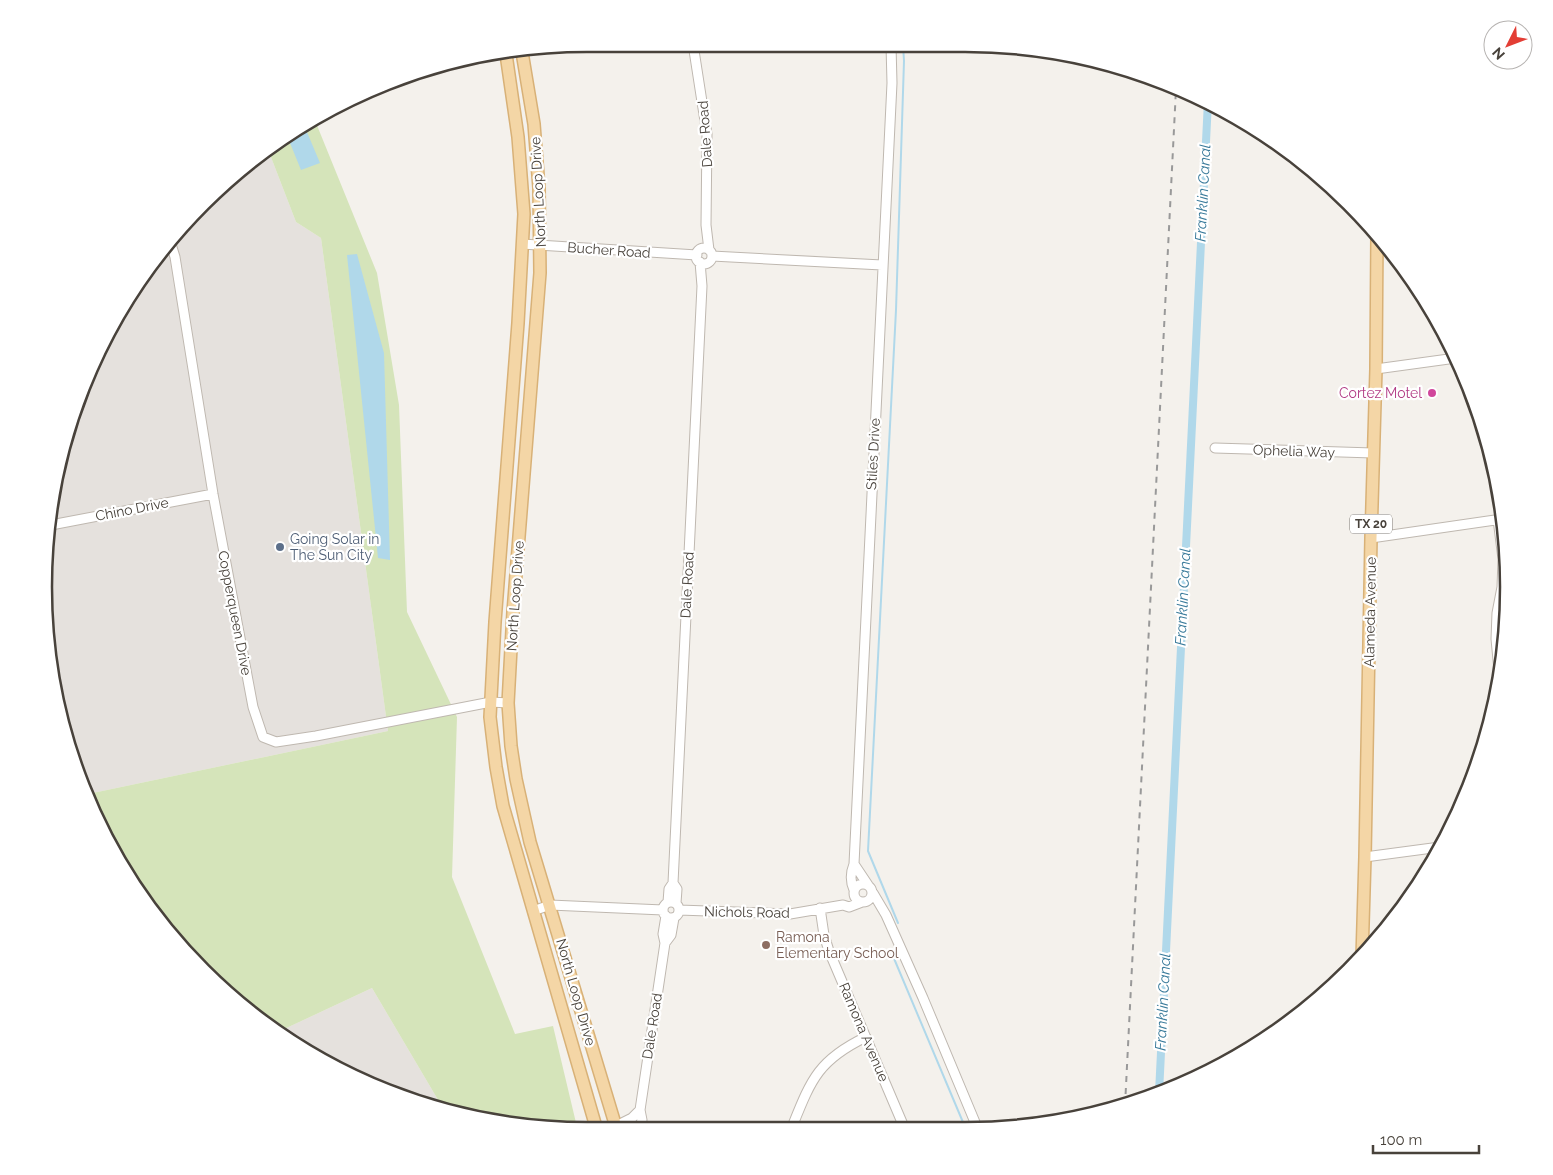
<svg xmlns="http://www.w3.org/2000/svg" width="1553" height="1175" font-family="Raleway,sans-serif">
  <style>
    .industrial { fill: #e5e1dd }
    .green { fill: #d5e4ba }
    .water { fill: #b0d8ea }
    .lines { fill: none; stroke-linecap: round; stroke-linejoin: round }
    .stream { stroke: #b0d8ea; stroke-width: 2 }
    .canal { stroke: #b0d8ea; stroke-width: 8 }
    .minor-casing { stroke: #bfb8b0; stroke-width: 11 }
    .major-casing { stroke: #d8b177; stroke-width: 14 }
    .minor { stroke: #fff; stroke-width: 9 }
    .major { stroke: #f4d6a6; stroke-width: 11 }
    .rail { stroke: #999; stroke-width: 2; stroke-dasharray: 6 6; stroke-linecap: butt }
    .hotel-dot { fill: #d1479c; stroke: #fff; stroke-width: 2 }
    .service-dot { fill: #5c6f8a; stroke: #fff; stroke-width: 2 }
    .education-dot { fill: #8d6e63; stroke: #fff; stroke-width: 2 }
    .labels { text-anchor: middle; stroke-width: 4.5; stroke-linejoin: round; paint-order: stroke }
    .shield { fill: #fff; stroke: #7f7b76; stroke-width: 1 }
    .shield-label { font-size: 12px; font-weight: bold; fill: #48423b }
    .street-label { font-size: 14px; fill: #48423b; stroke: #fff }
    .hotel-label { font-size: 14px; fill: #b23c85; stroke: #fff; text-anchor: end }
    .service-label { font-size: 14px; fill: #4e5e75; stroke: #fff; text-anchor: start }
    .education-label { font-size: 14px; fill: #785e54; stroke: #fff; text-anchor: start }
    .water-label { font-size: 15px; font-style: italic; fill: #3a7b9b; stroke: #fff }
    .rim { fill: none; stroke: #48423b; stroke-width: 2.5 }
  </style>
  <rect width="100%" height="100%" fill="#f4f1ec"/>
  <!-- industrial -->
  <path class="industrial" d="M269,152L296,222L321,238L388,731L88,794L73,763L45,623L54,481L100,347L156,257L203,203Z
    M372,988L444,1110L412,1102L315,1058L280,1031Z"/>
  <!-- green -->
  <path class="green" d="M314,118L377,273L399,405L407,612L457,717L452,877L515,1034L553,1026L577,1127H516L444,1110L372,988L280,1031L203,972L136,890L88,794L388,731L321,238L296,222L269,152Z"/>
  <!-- water -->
  <path class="water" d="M304,125L320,163L301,170L288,138Z
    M357,254L384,353L390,560L378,558L347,255Z"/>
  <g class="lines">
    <!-- stream -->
    <path class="stream" d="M898,923L868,851L896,310L904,61L903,45
      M890,949L965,1127"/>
    <!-- canal -->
    <path class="canal" d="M1159,1093L1208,101"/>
    <defs>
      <path id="minor" d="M693,44L707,134L706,225L709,250
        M170,241L175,257L213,494L253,707L263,737L276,742L316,736L491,702L508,703
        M522,244L697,255
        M696 256a8 8 0 1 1 16 0a8 8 0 1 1-16 0Z
        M712,256L882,265
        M1376,369L1456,358
        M1215,448L1373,453
        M1498,519L1503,559L1502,587L1497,613L1496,639L1500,681
        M51,525L213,494
        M1371,538L1502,519
        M1365,857L1440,847
        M854,864L868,885
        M854 893a9 9 0 1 1 18 0a9 9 0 1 1-18 0Z
        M854,890C850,881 850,874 854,864L892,83L891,45
        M873,893L886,915L923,998L977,1127
        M663 910a8 8 0 1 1 16 0a8 8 0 1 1-16 0Z
        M668,902L669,889L673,883
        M676,903L677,889L673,883L702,286L700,262
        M820,908L824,935L829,951L904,1127
        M679,910L790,914L843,905L849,907L862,902
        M533,911L550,905L663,910
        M665,943L671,935L674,918
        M614,1127L632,1118L640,1110
        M640,1127L642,1120L640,1110L665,943L663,934L666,916
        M792,1127C811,1080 818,1060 866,1037"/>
      <path id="major" d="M522,52L534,124L539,188L540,273L513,612L508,703L511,746L516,779L530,842L616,1127
        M506,54L518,137L524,214L518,323L495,622L490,717L496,767L503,806L596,1127
        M1362,957L1365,857L1371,538L1376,369L1377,236"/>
    </defs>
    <!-- minor casing -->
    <use href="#minor" class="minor-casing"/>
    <!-- major casing -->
    <use href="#major" class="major-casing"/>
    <!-- minor -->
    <use href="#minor" class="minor"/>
    <!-- major -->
    <use href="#major" class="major"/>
    <!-- rail -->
    <path class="rail" d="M1125,1106L1176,89"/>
  </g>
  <!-- markers -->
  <circle class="hotel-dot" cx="1432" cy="393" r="5"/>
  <circle class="service-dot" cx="280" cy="547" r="5"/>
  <circle class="education-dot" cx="766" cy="945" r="5"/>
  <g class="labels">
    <!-- shield labels -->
    <rect class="shield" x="1350" y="514.5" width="42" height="19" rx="4"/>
    <g class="shield-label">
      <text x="1371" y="528">TX 20</text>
    </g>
    <!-- street labels -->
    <g class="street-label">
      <text transform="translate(705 134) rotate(-94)" y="5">Dale Road</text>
      <text transform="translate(538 192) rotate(-93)" y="5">North Loop Drive</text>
      <text transform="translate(609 250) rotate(4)" y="5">Bucher Road</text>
      <text transform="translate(1294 451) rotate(2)" y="5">Ophelia Way</text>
      <text transform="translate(873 454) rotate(-87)" y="5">Stiles Drive</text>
      <text transform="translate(132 509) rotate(-11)" y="5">Chino Drive</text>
      <text transform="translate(687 585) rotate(-87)" y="5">Dale Road</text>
      <text transform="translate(515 596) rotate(-86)" y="5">North Loop Drive</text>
      <text transform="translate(1370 612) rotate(-89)" y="5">Alameda Avenue</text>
      <text transform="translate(235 613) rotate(79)" y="5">Copperqueen Drive</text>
      <text transform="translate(747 912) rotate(1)" y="5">Nichols Road</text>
      <text transform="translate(576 992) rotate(74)" y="5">North Loop Drive</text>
      <text transform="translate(652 1026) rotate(-81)" y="5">Dale Road</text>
      <text transform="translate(864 1032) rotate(67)" y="5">Ramona Avenue</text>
    </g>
    <!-- hotel labels -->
    <g class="hotel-label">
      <text x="1422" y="398">Cortez Motel</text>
    </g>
    <!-- service labels -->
    <g class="service-label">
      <text x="290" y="544">Going Solar in<tspan x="290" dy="16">The Sun City</tspan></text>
    </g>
    <!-- education labels -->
    <g class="education-label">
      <text x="776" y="942">Ramona<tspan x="776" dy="16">Elementary School</tspan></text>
    </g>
    <!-- water labels -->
    <g class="water-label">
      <text transform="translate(1203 193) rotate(-87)" y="5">Franklin Canal</text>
      <text transform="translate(1183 597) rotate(-87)" y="5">Franklin Canal</text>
      <text transform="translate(1163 1002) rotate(-87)" y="5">Franklin Canal</text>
    </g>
  </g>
  <!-- crop -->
  <path d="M0 0H1553V1175H0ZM587 52H965A535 535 0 0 1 1500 587V587A535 535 0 0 1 965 1122H587A535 535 0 0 1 52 587V587A535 535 0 0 1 587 52Z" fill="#fff" fill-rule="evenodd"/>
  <path class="rim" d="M587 52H965A535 535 0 0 1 1500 587V587A535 535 0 0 1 965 1122H587A535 535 0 0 1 52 587V587A535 535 0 0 1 587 52Z"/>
  <!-- north arrow -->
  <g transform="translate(1508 45) rotate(228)"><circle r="24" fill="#ffffff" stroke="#b6b3b1"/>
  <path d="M0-4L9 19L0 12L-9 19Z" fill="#e33e35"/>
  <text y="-8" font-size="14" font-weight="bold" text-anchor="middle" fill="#48423b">N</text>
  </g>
  <!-- scale -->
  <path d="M1373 1145v8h106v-8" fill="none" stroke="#48423b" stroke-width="2.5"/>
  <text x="1380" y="1145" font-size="15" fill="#48423b" stroke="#ffffff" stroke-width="4" paint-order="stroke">100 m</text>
</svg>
